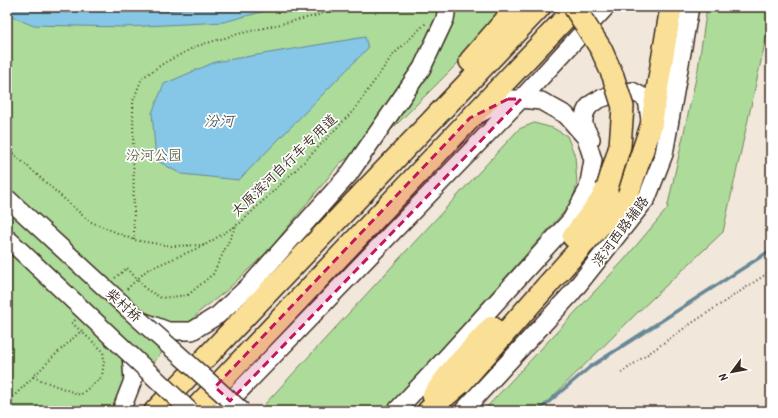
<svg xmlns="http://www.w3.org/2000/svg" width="778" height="418" font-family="Kalam,'LXGW WenKai TC',sans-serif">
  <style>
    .green { fill: #acdb9a; stroke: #74825c }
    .water { fill: #86c6e6; stroke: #688896 }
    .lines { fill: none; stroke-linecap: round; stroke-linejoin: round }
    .stream { stroke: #688896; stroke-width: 3.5 }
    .secondary-casing { stroke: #3b2a1e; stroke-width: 20 }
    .trunk-casing { stroke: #3b2a1e; stroke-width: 24 }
    .path { stroke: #3b2a1e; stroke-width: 2; stroke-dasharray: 1 3; stroke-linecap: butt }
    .secondary { stroke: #fff; stroke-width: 17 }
    .trunk { stroke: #fadf96; stroke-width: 21 }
    .secondary-bridge-casing { stroke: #3b2a1e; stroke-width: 20; stroke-linecap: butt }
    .trunk-bridge-casing { stroke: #3b2a1e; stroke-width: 24; stroke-linecap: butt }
    .path-bridge { stroke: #3b2a1e; stroke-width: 2; stroke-dasharray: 1 3; stroke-linecap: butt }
    .secondary-bridge { stroke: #fff; stroke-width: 17 }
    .trunk-bridge { stroke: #fadf96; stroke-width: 21 }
    .marked { fill: #c2185b; fill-opacity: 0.2; stroke: #c2185b; stroke-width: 3; stroke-dasharray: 8 5; stroke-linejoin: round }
    .labels { text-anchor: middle; stroke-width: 3.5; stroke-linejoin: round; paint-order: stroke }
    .park-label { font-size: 14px; fill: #5d5f43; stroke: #fff }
    .street-label { font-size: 14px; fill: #3b2a1e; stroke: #fff }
    .water-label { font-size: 15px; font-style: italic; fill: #52595a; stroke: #fff }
  </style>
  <rect width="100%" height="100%" fill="#f1e7da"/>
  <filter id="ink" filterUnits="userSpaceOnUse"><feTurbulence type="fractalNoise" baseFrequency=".025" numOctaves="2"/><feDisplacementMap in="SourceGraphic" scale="8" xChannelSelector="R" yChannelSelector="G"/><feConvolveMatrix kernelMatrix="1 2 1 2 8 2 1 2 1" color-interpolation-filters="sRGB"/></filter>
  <g filter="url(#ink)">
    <!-- green -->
    <path class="green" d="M7,7H504L460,61L388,133L340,163L270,249L226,291L200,311L109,411H7Z
      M707,7H771V16L723,232L637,313L538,411H483L624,260L667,209L698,69Z
      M534,123L553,128L567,136L575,156L577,184L571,204L386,411H271L264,405L519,129Z"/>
    <!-- water -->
    <path class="water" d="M7,7H107L109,9L167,11L195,7H280L224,22L125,27L31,25L7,14Z
      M365,37L368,48L239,180L181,174L156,160L152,113L164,84L215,62Z"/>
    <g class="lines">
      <!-- stream -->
      <path class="stream" d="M538,411L590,367L771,250"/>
      <defs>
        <path id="secondary" d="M591,139C589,134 585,129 584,124C581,97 614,95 632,91L647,99L650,120
          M142,321L168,331H192L218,315L251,284L349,174L422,68L445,19L447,7
          M121,411L133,380L131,355
          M220,411L521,99L606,7
          M396,411L443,361L571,220L588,189L593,160L586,138L566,115L541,101L521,99H508L477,115
          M463,411L571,294L647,198L664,154L690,7"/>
        <path id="trunk" d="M470,61L517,7
          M573,237L601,200L607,188
          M433,396L452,370L492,327
          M155,411L540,7
          M193,411L576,7
          M428,411L461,383L628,194L651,126L671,7"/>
      </defs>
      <!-- secondary casing -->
      <use href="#secondary" class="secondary-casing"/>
      <!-- trunk casing -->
      <use href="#trunk" class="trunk-casing"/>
      <!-- path -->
      <path class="path" d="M7,148L89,221L134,240L171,246L204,245
        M134,240L133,101L142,78L164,63L197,46L238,34L319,15L335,7
        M127,289L147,270L205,245L240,223L305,161L354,110L392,56L427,22
        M188,295L213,274L236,226
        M621,373L686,327L771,271
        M33,377L80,395L102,377
        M7,403L54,356L82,330"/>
      <!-- secondary -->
      <use href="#secondary" class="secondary"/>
      <!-- trunk -->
      <use href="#trunk" class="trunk"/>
      <defs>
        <path id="secondary-bridge" d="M7,198L140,320L242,411
          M7,238L190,411"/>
        <path id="trunk-bridge" d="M574,7L601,49L613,76L623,107L620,146L607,188"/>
      </defs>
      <!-- secondary-bridge casing -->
      <use href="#secondary-bridge" class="secondary-bridge-casing"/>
      <!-- trunk-bridge casing -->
      <use href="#trunk-bridge" class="trunk-bridge-casing"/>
      <!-- path-bridge -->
      <path class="path-bridge" d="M115,278L127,268L146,289L161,298L188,295
        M75,320L72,323L103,351L104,360L102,377"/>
      <!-- secondary-bridge -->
      <use href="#secondary-bridge" class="secondary-bridge"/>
      <!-- trunk-bridge -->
      <use href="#trunk-bridge" class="trunk-bridge"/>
    </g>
  </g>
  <!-- marked area -->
  <path class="marked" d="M508,99H521L230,401L215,387L470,118Z"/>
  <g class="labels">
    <!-- park labels -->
    <g class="park-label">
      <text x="154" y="160">汾河公园</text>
    </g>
    <!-- street labels -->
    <g class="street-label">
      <text transform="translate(284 165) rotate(-44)" y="5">太原滨河自行车专用道</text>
      <text transform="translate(620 231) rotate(-53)" y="5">滨河西路辅路</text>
      <text transform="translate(124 305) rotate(42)" y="5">柴村桥</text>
    </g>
    <!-- water labels -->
    <g class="water-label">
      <text x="219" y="126">汾河</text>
    </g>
  </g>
  <!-- margin -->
  <rect width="778" height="418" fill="none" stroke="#fff" stroke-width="24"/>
  <rect x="12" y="12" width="754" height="394" fill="none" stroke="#3b2a1e" stroke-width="1.5" filter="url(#ink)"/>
  <!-- north arrow -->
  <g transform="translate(732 372) rotate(238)" stroke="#ffffff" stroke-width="3" paint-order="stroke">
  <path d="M0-3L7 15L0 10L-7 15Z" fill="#3b2a1e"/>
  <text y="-6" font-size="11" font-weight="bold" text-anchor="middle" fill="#3b2a1e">N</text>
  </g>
</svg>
